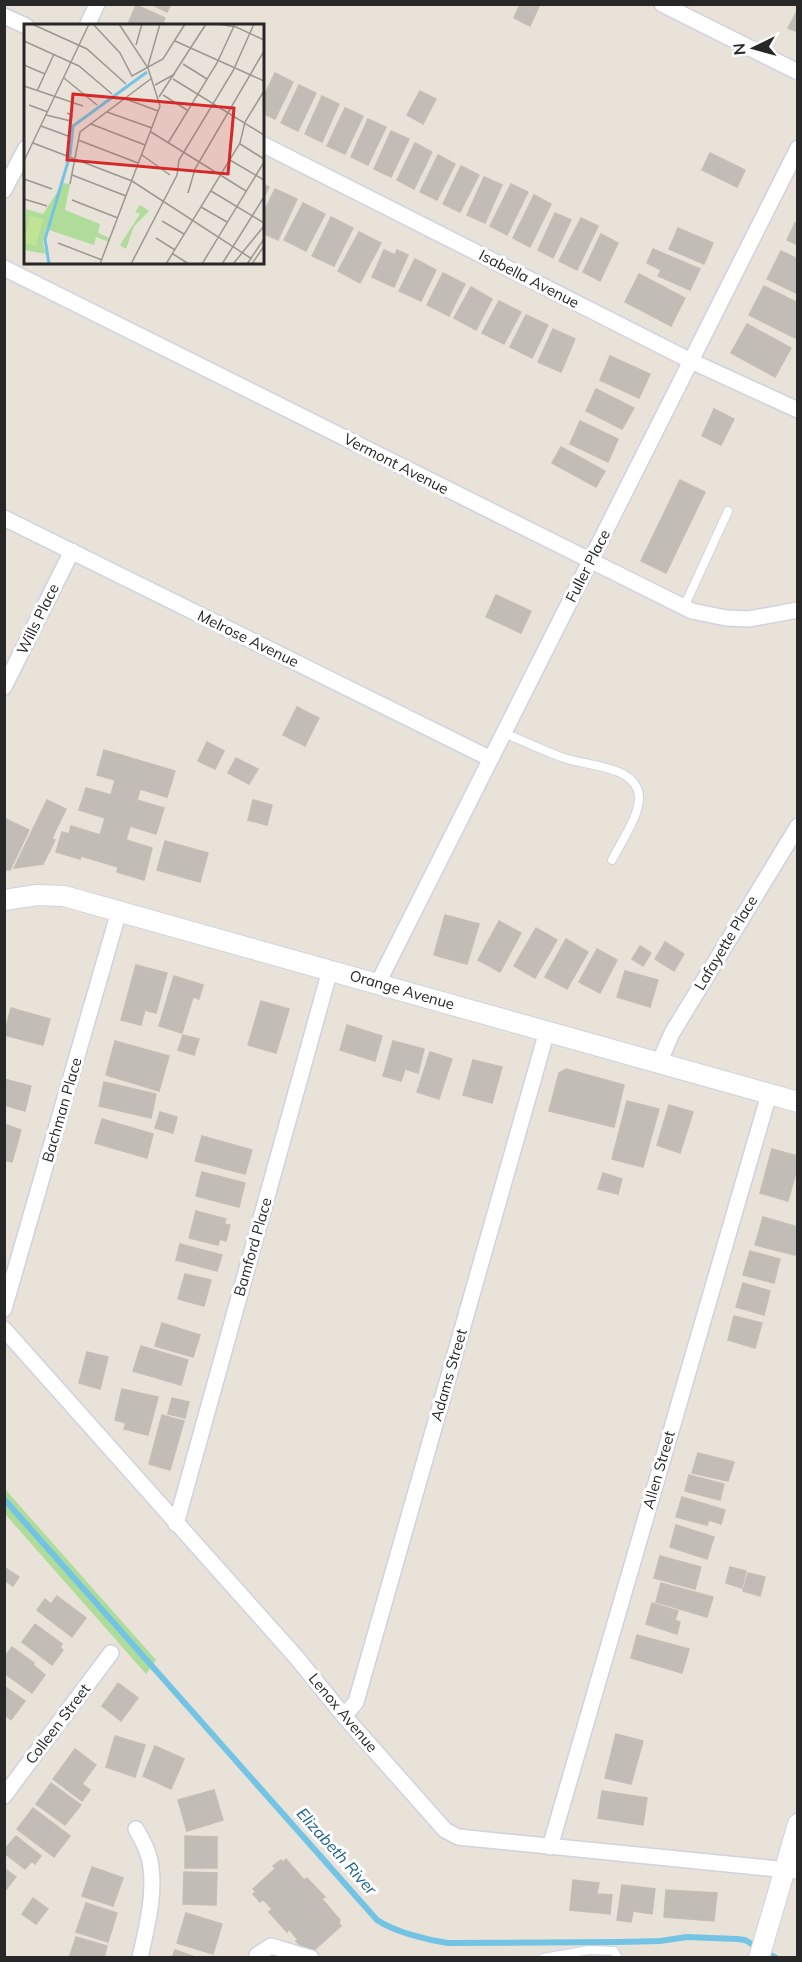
<svg xmlns="http://www.w3.org/2000/svg" width="802" height="1962" font-family="Mulish,sans-serif">
  <style>
    .green { fill: #afdc99 }
    .lines { fill: none; stroke-linecap: round; stroke-linejoin: round }
    .stream { stroke: #73c4e4; stroke-width: 6 }
    .building { fill: #c1bcb6; stroke: #c4beb4; stroke-width: 1.5 }
    .service-casing { stroke: #cfd2df; stroke-width: 10 }
    .minor-casing { stroke: #cfd2df; stroke-width: 18 }
    .tertiary-casing { stroke: #cfd2df; stroke-width: 22 }
    .service { stroke: #fff; stroke-width: 8 }
    .minor { stroke: #fff; stroke-width: 15 }
    .tertiary { stroke: #fff; stroke-width: 20 }
    .labels { text-anchor: middle; stroke-width: 6; stroke-linejoin: round; paint-order: stroke }
    .street-label { font-size: 15px; fill: #272727; stroke: #fff }
    .water-label { font-size: 16px; font-style: italic; fill: #17618b; stroke: #fff }
    .inset-river { fill: none; stroke: #73c4e4; stroke-width: 3 }
    .inset-road { fill: none; stroke: #9b9792; stroke-width: 1.5 }
    .view { fill: #d62828; fill-opacity: 0.15; stroke: #d62828; stroke-width: 3 }
    .inset-edge { fill: none; stroke: #272727; stroke-width: 3 }
  </style>
  <rect width="100%" height="100%" fill="#e9e2d9"/>
  <!-- green -->
  <path class="green" d="M4,1488L156,1660L146,1674L5,1514Z"/>
  <g class="lines">
    <!-- stream -->
    <path class="stream" d="M4,1499L377,1920C395,1932 427,1940 448,1943L619,1942L660,1941L687,1937L737,1939L745,1940L776,1958"/>
  </g>
  <!-- building -->
  <path class="building" d="M151,4H171L167,12Z
    M520,4H540L530,26L514,18Z
    M136,5L165,18L162,26H131L128,24Z
    M798,9V32L788,28Z
    M275,73L293,82L275,119L262,113V100Z
    M299,85L316,93L298,131L281,123Z
    M420,91L436,99L423,124L407,115Z
    M322,96L339,104L322,142L305,134Z
    M345,108L363,116L345,154L327,146Z
    M368,119L386,127L368,165L351,157Z
    M391,131L409,139L391,177L374,169Z
    M415,143L432,152L414,189L397,180Z
    M710,153L745,170L737,187L702,170Z
    M438,155L455,164L437,200L420,192Z
    M461,166L479,175L460,212L443,204Z
    M484,177L502,185L485,223L467,215Z
    M262,183L269,187L262,201Z
    M511,184L528,192L507,235L490,226Z
    M275,189L297,199L278,240L262,233V216Z
    M534,195L551,204L530,247L513,238Z
    M303,203L325,214L306,251L284,240Z
    M555,213L571,220L553,258L538,250Z
    M331,217L353,228L334,266L312,256Z
    M581,218L598,226L577,270L559,261Z
    M795,223L798,224V245L787,240Z
    M678,228L713,243L704,264L669,249Z
    M359,232L381,243L360,283L338,271Z
    M601,234L618,243L600,281L583,272Z
    M653,249L700,269L690,290L658,276L661,270L647,263Z
    M384,250L395,255L397,250L408,255L394,287L372,277Z
    M781,251L798,259V294L767,279Z
    M415,259L436,270L421,301L399,291Z
    M443,273L465,284L449,316L427,305Z
    M639,274L685,298L671,326L625,302Z
    M764,286L798,303V333L795,338L749,315Z
    M471,287L492,299L476,330L454,318Z
    M499,301L521,312L504,344L482,333Z
    M526,315L548,325L532,358L510,347Z
    M747,324L791,348L775,377L731,353Z
    M553,329L575,339L561,372L538,362Z
    M610,356L650,374L639,398L600,380Z
    M596,389L634,408L622,429L586,411Z
    M714,409L734,419L721,445L702,436Z
    M580,421L618,439L608,462L570,444Z
    M561,447L605,471L596,487L552,463Z
    M680,480L705,492L666,573L641,561Z
    M496,595L531,611L521,633L486,617Z
    M297,707L319,718L305,746L283,735Z
    M207,742L224,751L215,769L198,761Z
    M104,750L175,771L167,797L140,789L137,800L164,808L156,834L130,826L126,840L152,848L144,880L117,872L118,867L81,856L80,859L56,852L62,832L69,834L71,826L100,835L105,818L79,810L86,788L111,795L115,780L97,775Z
    M236,758L258,769L249,784L228,773Z
    M47,800L66,809L52,838L55,840L43,864L14,868Z
    M253,800L272,805L267,825L248,820Z
    M4,818L29,830L10,870H4Z
    M165,841L208,853L200,882L157,870Z
    M445,915L479,924L467,964L434,955Z
    M499,921L521,933L500,972L478,960Z
    M536,928L557,940L535,978L514,966Z
    M566,939L588,952L567,989L545,977Z
    M665,942L684,954L674,971L655,959Z
    M640,946L651,953L643,966L632,959Z
    M597,949L617,960L600,993L579,982Z
    M136,965L167,973L156,1013L145,1010L141,1025L121,1020Z
    M625,971L658,980L650,1007L617,997Z
    M174,976L203,985L199,999L193,997L182,1033L159,1026Z
    M261,1001L289,1009L276,1053L248,1045Z
    M11,1008L50,1019L43,1045L4,1035Z
    M347,1025L382,1036L375,1061L340,1050Z
    M183,1035L199,1039L194,1055L178,1050Z
    M115,1041L169,1056L159,1091L106,1075Z
    M393,1041L424,1049L418,1073L405,1069L401,1081L383,1076Z
    M430,1052L452,1059L439,1099L417,1092Z
    M473,1060L502,1067L492,1103L463,1095Z
    M566,1069L624,1085L614,1127L549,1111L559,1073Z
    M4,1079L31,1086L25,1111L4,1105Z
    M104,1082L156,1094L151,1118L99,1106Z
    M627,1101L659,1109L643,1167L612,1159Z
    M669,1105L693,1112L680,1153L657,1145Z
    M160,1112L177,1117L173,1133L155,1128Z
    M102,1119L153,1134L147,1158L95,1143Z
    M4,1124L21,1130L12,1162L4,1160Z
    M202,1136L252,1150L245,1174L195,1161Z
    M772,1149L798,1156V1165L788,1201L760,1193Z
    M202,1172L245,1183L239,1207L196,1196Z
    M603,1173L622,1179L618,1194L598,1189Z
    M196,1211L226,1219L224,1224L230,1225L226,1241L220,1239L218,1245L189,1238Z
    M763,1217L798,1227V1246L795,1255L755,1245Z
    M180,1244L222,1255L217,1271L176,1260Z
    M750,1251L780,1259L774,1283L743,1275Z
    M185,1274L211,1280L204,1306L178,1299Z
    M743,1283L770,1291L764,1315L736,1307Z
    M734,1316L762,1323L755,1348L728,1340Z
    M162,1323L200,1335L193,1357L155,1346Z
    M141,1346L188,1360L181,1385L133,1371Z
    M87,1352L108,1357L100,1389L79,1383Z
    M122,1389L158,1397L148,1435L124,1429L126,1423L115,1420Z
    M172,1398L189,1402L185,1418L168,1414Z
    M162,1415L184,1421L170,1470L149,1464Z
    M698,1453L734,1462L728,1481L692,1473Z
    M689,1475L724,1484L720,1500L685,1491Z
    M682,1497L725,1510L721,1524L709,1520L707,1525L676,1517Z
    M676,1525L714,1537L707,1559L670,1547Z
    M660,1556L701,1567L695,1589L654,1578Z
    M4,1567L19,1577L13,1586L4,1580Z
    M730,1567L746,1571L742,1588L726,1583Z
    M748,1573L765,1577L760,1596L743,1591Z
    M661,1583L713,1597L707,1617L656,1602Z
    M57,1596L86,1618L72,1637L37,1610L45,1599L51,1604Z
    M652,1603L678,1611L675,1620L680,1622L677,1634L646,1624Z
    M35,1624L62,1644L60,1647L63,1650L52,1665L22,1642Z
    M637,1635L689,1649L682,1673L631,1658Z
    M12,1647L34,1663L33,1665L45,1675L32,1693L4,1673V1653L6,1655Z
    M118,1683L138,1698L121,1721L102,1706Z
    M4,1686L25,1701L11,1720L4,1714Z
    M616,1734L643,1741L631,1784L605,1778Z
    M115,1736L145,1745L135,1777L106,1767Z
    M155,1746L184,1759L171,1789L143,1776Z
    M75,1749L96,1765L82,1784L90,1790L82,1801L53,1779Z
    M51,1783L81,1805L65,1825L36,1804Z
    M214,1790L223,1820L187,1831L178,1800Z
    M602,1791L647,1798L643,1825L598,1818Z
    M33,1808L70,1836L54,1857L17,1829Z
    M16,1836L41,1856L35,1864L32,1861L25,1869L4,1853V1850Z
    M185,1836L217,1837V1868H185Z
    M286,1859L304,1880L307,1878L325,1897L322,1899L340,1920L339,1924L341,1926L312,1952L307,1948L304,1950L296,1941L298,1940L289,1929L287,1932L269,1912L272,1909L263,1899L260,1902L253,1894L256,1892L253,1889L275,1869L273,1866L281,1860L283,1862Z
    M92,1867L123,1878L113,1906L82,1896Z
    M4,1868L16,1877L4,1892Z
    M184,1872L217,1873L216,1905L183,1904Z
    M573,1880L599,1883L597,1894L612,1895L610,1914L570,1910Z
    M622,1885L655,1889L652,1914L633,1911L631,1922L617,1920Z
    M666,1890L717,1893L714,1921L664,1917Z
    M33,1898L48,1909L36,1924L22,1914Z
    M86,1903L117,1913L108,1942L76,1932Z
    M186,1913L222,1924L213,1954L177,1943Z
    M76,1937L107,1946L104,1958H69Z
    M175,1950L198,1958H172Z"/>
  <g class="lines">
    <defs>
      <path id="service" d="M684,607L728,511
        M504,733C524,741 544,751 564,758C585,766 636,765 639,796C640,815 621,842 612,860
        M543,1958L589,1950L614,1951L618,1958"/>
      <path id="minor" d="M662,4L798,72
        M4,16L26,26
        M87,26L97,4
        M262,144L691,361L798,410
        M4,190L26,148
        M4,268L692,611L726,618L749,619L798,610
        M4,518L491,759
        M4,687L72,551
        M378,983L798,148
        M659,1063L672,1033L798,826
        M4,1309L119,911
        M4,1329L297,1658L344,1716L445,1830L458,1837L798,1871
        M176,1524L330,970
        M344,1716L356,1702L547,1031
        M4,1796L111,1653
        M136,1829C143,1841 150,1854 151,1868C155,1896 146,1930 140,1958
        M550,1847L769,1094
        M257,1958V1955L271,1946L311,1958"/>
      <path id="tertiary" d="M4,900L37,895L64,896L798,1102
        M759,1958L798,1824"/>
    </defs>
    <!-- service casing -->
    <use href="#service" class="service-casing"/>
    <!-- minor casing -->
    <use href="#minor" class="minor-casing"/>
    <!-- tertiary casing -->
    <use href="#tertiary" class="tertiary-casing"/>
    <!-- service -->
    <use href="#service" class="service"/>
    <!-- minor -->
    <use href="#minor" class="minor"/>
    <!-- tertiary -->
    <use href="#tertiary" class="tertiary"/>
  </g>
  <g class="labels">
    <!-- street labels -->
    <g class="street-label">
      <text transform="translate(529 279) rotate(27)" y="5">Isabella Avenue</text>
      <text transform="translate(396 464) rotate(27)" y="5">Vermont Avenue</text>
      <text transform="translate(588 566) rotate(-63)" y="5">Fuller Place</text>
      <text transform="translate(38 619) rotate(-64)" y="5">Wills Place</text>
      <text transform="translate(248 639) rotate(26)" y="5">Melrose Avenue</text>
      <text transform="translate(726 943) rotate(-59)" y="5">Lafayette Place</text>
      <text transform="translate(402 990) rotate(16)" y="5">Orange Avenue</text>
      <text transform="translate(62 1110) rotate(-74)" y="5">Bachman Place</text>
      <text transform="translate(253 1247) rotate(-74)" y="5">Bamford Place</text>
      <text transform="translate(449 1375) rotate(-74)" y="5">Adams Street</text>
      <text transform="translate(659 1470) rotate(-74)" y="5">Allen Street</text>
      <text transform="translate(343 1713) rotate(50)" y="5">Lenox Avenue</text>
      <text transform="translate(58 1724) rotate(-53)" y="5">Colleen Street</text>
    </g>
    <!-- water labels -->
    <g class="water-label">
      <text transform="translate(337 1851) rotate(48)" y="6">Elizabeth River</text>
    </g>
  </g>
  <!-- overview -->
  <g transform="translate(24 24)">
    <rect width="240" height="240" fill="#e9e2d9"/>
    <path d="M39,159L46,160L41,186L76,200L74,209L86,214L85,218L72,213L70,221L22,205L19,219L22,230L0,226L2,185L19,190ZM116,181L125,187L110,202L102,225L96,221L116,190L111,188Z" fill="#afdc99"/>
    <path d="M6,192L19,195L12,222L0,219Z" fill="#c0e396"/>
    <path class="inset-river" d="M25,240L21,215L46,131L49,102L123,48"/>
    <path class="inset-road" d="M8,0L63,25L102,60M69,0L96,29L108,52L139,35L161,0M194,0L212,3L240,16M0,17L55,42L88,70M151,17L240,57M112,21L118,0M159,40L183,55M0,41L21,50M124,42L136,0M40,54L73,81M149,55L240,111M131,61L151,50M0,62L59,82M13,67L30,30M139,71L163,86M135,73L182,0M102,75L134,87M5,81L24,88M83,88L128,104M22,91L47,97L48,91L43,89M67,100L121,121M17,102L44,112M127,108L222,167M54,116L114,139M9,119L108,157L228,235M144,119L193,39L211,0M216,120L240,135M118,131L146,151M206,136L240,156M0,137L65,0M48,151L102,172M0,155L28,165M46,160L56,108L128,54M187,167L240,199M164,169L171,145L240,27M0,175L23,182M48,176L94,194M177,183L203,198M138,197L160,210M132,214L151,226M34,219L78,236M149,230L165,240M76,240L136,82L124,44L95,0M107,240L153,151L155,136L209,47L230,0M142,240L216,119L221,98L240,67M178,240L240,138M198,240L240,173M209,240L240,202M223,240L240,215M228,240L240,222"/>
    <path class="view" d="M49,70L210,84L204,150L43,136Z"/>
    <rect width="240" height="240" class="inset-edge"/>
  </g>
  <!-- border -->
  <rect width="802" height="1962" fill="none" stroke="#272727" stroke-width="12"/>
  <!-- north arrow -->
  <g transform="translate(754 48) rotate(265)" stroke="#ffffff" stroke-width="4.5" paint-order="stroke">
  <path d="M0-4.5L10 22L0 15L-10 22Z" fill="#272727"/>
  <text y="-9" font-size="16" font-weight="bold" text-anchor="middle" fill="#272727">N</text>
  </g>
</svg>
